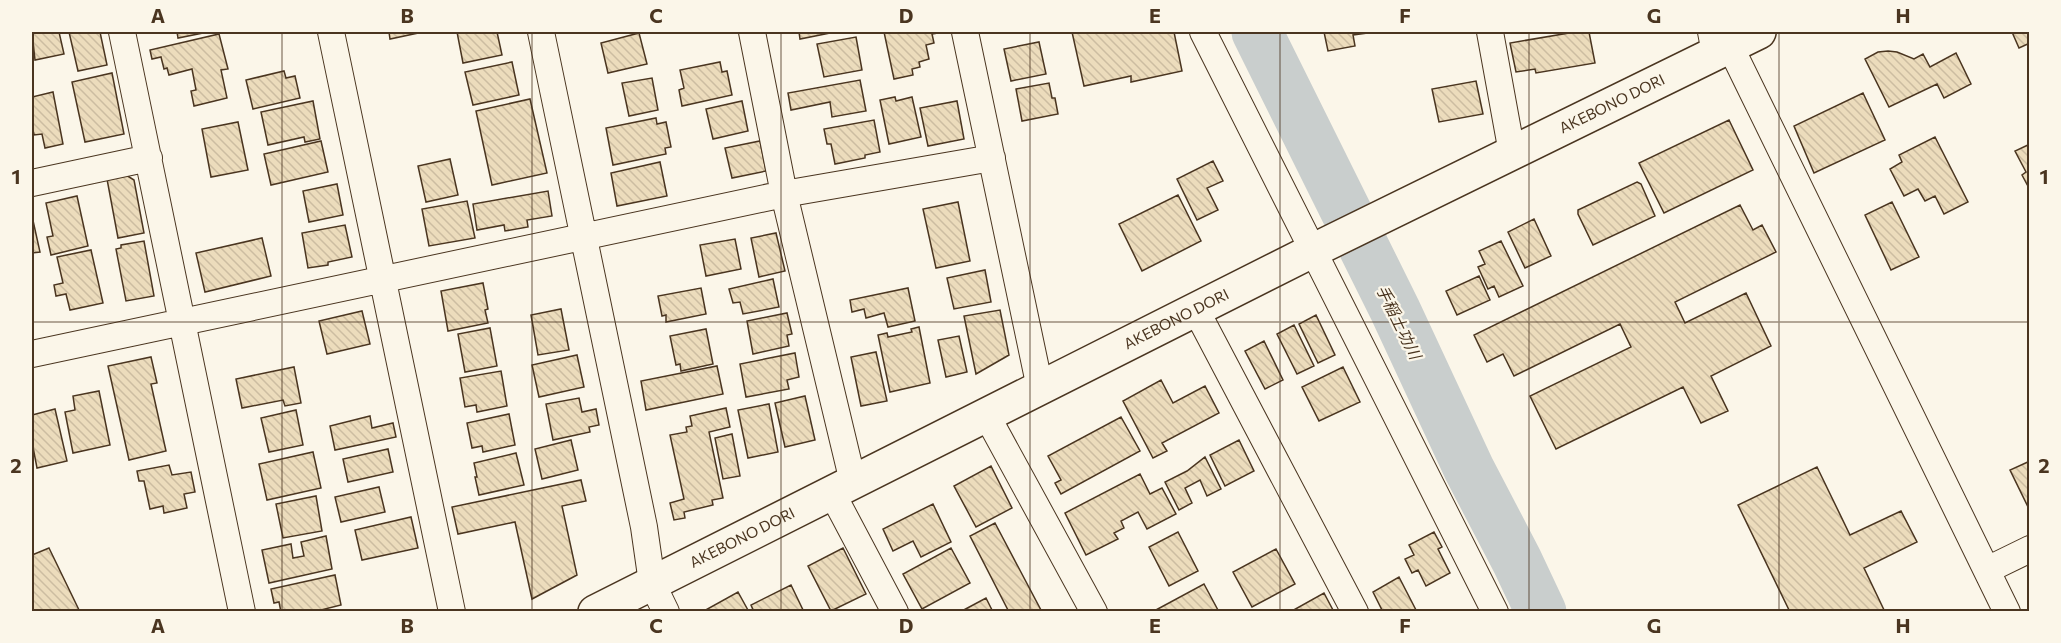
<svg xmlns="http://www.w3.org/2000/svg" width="2061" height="643" font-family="Commissioner,'Noto Sans JP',sans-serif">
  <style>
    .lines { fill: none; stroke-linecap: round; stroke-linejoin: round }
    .river { stroke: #c9cecd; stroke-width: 51 }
    .building { fill: url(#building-back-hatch); stroke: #4a3520; stroke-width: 1.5 }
    .street-casing { stroke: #4a3520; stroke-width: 28 }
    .secondary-casing { stroke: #4a3520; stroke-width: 36 }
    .street { stroke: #fbf6e9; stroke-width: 26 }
    .secondary { stroke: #fbf6e9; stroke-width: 33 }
    .grid { fill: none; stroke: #4a3520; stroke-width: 1.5; stroke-opacity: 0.55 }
    .labels { text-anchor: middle; stroke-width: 4.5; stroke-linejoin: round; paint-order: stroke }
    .street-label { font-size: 15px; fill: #4a3520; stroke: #fbf6e9 }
    .water-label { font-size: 16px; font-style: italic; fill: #4a3520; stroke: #fbf6e9 }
    .neatline { fill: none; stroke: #4a3520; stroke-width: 2 }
    .grid-label { font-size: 20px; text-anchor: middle; font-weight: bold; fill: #4a3520 }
  </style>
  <defs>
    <pattern id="building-back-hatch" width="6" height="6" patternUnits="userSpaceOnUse" patternTransform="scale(1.5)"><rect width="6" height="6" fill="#ecdcbc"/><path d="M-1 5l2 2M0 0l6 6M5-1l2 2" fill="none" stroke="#ccbda1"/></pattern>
  </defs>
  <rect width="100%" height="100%" fill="#fbf6e9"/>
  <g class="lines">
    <!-- river -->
    <path class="river" d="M1257,32L1395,310L1469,469L1517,561L1541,612"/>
  </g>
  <!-- building -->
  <path class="building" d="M32,32H59L64,54L35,60Z
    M69,32H100L107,65L78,71Z
    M177,32H208L178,38Z
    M389,32H423L390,39Z
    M457,32H497L502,55L463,63Z
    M799,32H835L800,39Z
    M884,32H944L932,34L934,43L926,45L929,59L919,62L920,67L912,69L913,75L894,79Z
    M1072,32H1174L1182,71L1131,82V76L1084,86Z
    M1324,32H1375L1353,35L1355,46L1328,51Z
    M1575,32H1589L1595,63L1536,73L1535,69L1516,72L1510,43Z
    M2012,32H2030V43L2019,48Z
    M639,33L647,64L608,73L601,43Z
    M219,34L228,69L221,70L227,98L194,106L191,91L196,90L192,69L169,75L167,68L164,69L161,57L152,59L150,50Z
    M856,37L862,70L824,77L817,44Z
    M1039,42L1046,74L1011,81L1004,49Z
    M1888,51L1897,52L1914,59L1923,54L1930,67L1956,53L1971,84L1944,98L1937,84L1889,107L1865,59L1878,52Z
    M512,62L519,95L473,105L465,72Z
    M720,62L722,72L727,71L732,95L682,106L679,90L684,88L680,70Z
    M284,71L286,78L295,76L300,98L253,109L246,80Z
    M112,73L124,134L85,142L72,82Z
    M652,78L658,110L629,116L622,83Z
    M860,80L866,111L832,117L830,102L791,110L788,93Z
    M1476,81L1483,114L1439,122L1432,89Z
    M1049,83L1052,98H1055L1058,114L1022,121L1016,89Z
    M53,92L63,144L45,148L42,134L34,135L32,125V97Z
    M1863,93L1885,140L1814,173L1794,126Z
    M895,97L896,101L912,97L921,137L889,144L880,100Z
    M530,99L547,173L492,185L476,111Z
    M313,101L320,139L305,142L304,137L268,145L261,112Z
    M742,101L748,131L713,139L706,109Z
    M957,101L964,139L928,146L920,108Z
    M656,118L657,124L666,122L671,147L665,148L666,154L613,165L606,128Z
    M874,120L880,152L865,155V158L835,164L831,144H827L824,129Z
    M1729,120L1753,170L1664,213L1639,163Z
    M238,122L248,170L211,177L202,129Z
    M1935,137L1968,202L1944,214L1935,196L1925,201L1918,189L1904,196L1890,169L1902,162L1899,155Z
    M321,141L328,172L271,185L264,154Z
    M760,141L766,171L732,178L725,148Z
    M2030,144V190L2022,175L2026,172L2015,151Z
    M450,159L458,195L426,202L418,166Z
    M1213,161L1223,181L1207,188L1218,210L1197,220L1177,179Z
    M660,162L667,196L617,206L611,173Z
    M126,175L134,180L144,233L118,238L107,179Z
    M1637,182L1641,184L1655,216L1593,245L1578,214V210Z
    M337,184L343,215L309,222L303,191Z
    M548,191L552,216L527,220L528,227L505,231L504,225L477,230L473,204Z
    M1178,195L1201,241L1142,271L1119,224Z
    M77,196L88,246L51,255L47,237L53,236L46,203Z
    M467,201L475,238L429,246L422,209Z
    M958,202L970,261L936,268L923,209Z
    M1892,202L1919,257L1891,270L1865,215Z
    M1740,205L1753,230L1762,225L1776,252L1675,302L1685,323L1746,293L1771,346L1711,376L1728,411L1701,423L1683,387L1556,449L1530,396L1631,347L1620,324L1514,376L1503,354L1487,362L1474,335Z
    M32,216L40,252L32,253Z
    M1534,219L1551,256L1525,268L1508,232Z
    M345,225L352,257L328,262V265L308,268L302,233Z
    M776,233L785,271L759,277L751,238Z
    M262,238L271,276L205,292L196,253Z
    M735,239L741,269L706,276L700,245Z
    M144,241L154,296L126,301L116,249L121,248V245Z
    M1501,241L1523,286L1499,297L1494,286L1488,289L1478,267L1485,264L1479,251Z
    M91,250L103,303L70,310L66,294L56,296L54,285L63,283L57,257Z
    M985,270L991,302L954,309L947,278Z
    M1479,276L1490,300L1457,315L1446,291Z
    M773,279L779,307L743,314L740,302L733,303L729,289Z
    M483,283L488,309L485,310L488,323L448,331L441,291Z
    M701,288L706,314L666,322V315L662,316L658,296Z
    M908,288L915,321L888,327L884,313L866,318L864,309L852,312L850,300Z
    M561,309L569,350L538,355L531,315Z
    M1000,310L1009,355L976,374L964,316Z
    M362,311L370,344L327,354L319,321Z
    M787,313L792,334L787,335L789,346L753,354L747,321Z
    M1316,315L1335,355L1318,363L1299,324Z
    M1294,325L1314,366L1297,374L1277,334Z
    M919,327L930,383L890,392L878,335L887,333L888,337L912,332L911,329Z
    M490,328L497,366L465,372L458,334Z
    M706,329L713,364L681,371L680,364L676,365L670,336Z
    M959,336L967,372L946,377L938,340Z
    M1264,341L1283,380L1265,389L1245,351Z
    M876,352L887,401L861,406L851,357Z
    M795,353L799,377L787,380L789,389L746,397L740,364Z
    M577,355L584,387L539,397L532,365Z
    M151,357L157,383L151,384L166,451L129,460L108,366Z
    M717,366L723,394L646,410L641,381Z
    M294,367L301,403L285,406L283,400L242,408L236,379Z
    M1343,367L1360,402L1319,421L1302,387Z
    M501,371L507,406L477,412L476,405L465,407L460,378Z
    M1161,380L1173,403L1205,386L1219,413L1162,443L1167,451L1153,458L1123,401Z
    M99,391L110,445L73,453L65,412L75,410L73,396Z
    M805,396L815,440L785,447L775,403Z
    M579,398L582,412L596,409L599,425L589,427L590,432L553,440L546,404Z
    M769,404L778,452L748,458L738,410Z
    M726,408L730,427L709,432L723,498L712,500L713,505L684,512L685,518L674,520L670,503L684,499L670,435L687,432L686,427L692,426L690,416Z
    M55,409L67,461L37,468L32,442V415Z
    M296,410L303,445L269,452L261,418Z
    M509,414L515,445L483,452L482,446L472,448L467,423Z
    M370,416L372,428L393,423L396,437L335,450L330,426Z
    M1121,417L1140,451L1061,494L1055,483L1061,480L1048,456Z
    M732,434L740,476L723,479L715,438Z
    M571,440L578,470L542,479L535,449Z
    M1239,440L1254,471L1225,486L1210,455Z
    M388,449L393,472L348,482L343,459Z
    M313,452L321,488L267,500L259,464Z
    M516,453L524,485L479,495L475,477H477L474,463Z
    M1205,457L1221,489L1207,496L1200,480L1185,488L1192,503L1179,510L1165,482L1187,471Z
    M2030,461V511L2010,470Z
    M169,465L172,475L191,472L195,492L184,494L187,508L164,513L163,506L150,509L144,481H139L137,471Z
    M991,466L1012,508L976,527L954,486Z
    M1817,467L1850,535L1901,511L1917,542L1864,568L1885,612H1790L1738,505Z
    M1140,474L1150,494L1162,488L1176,514L1147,529L1138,512L1121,521L1124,528L1114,533L1118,539L1086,555L1065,513Z
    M581,480L586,501L562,506L577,575L532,599L515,522L458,534L452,507Z
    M379,487L385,512L341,522L335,497Z
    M316,496L322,531L283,538L276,504Z
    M933,504L951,542L921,557L913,541L893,551L883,529Z
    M411,517L418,548L362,560L355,530Z
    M995,523L1042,612H1009L970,536Z
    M1178,532L1198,571L1169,586L1149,547Z
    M1434,532L1442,547L1438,549L1450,573L1426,586L1418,570L1412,573L1405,559L1414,555L1409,545Z
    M326,536L332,569L269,583L262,550L291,544L293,558L304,556L301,542Z
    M49,548L80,612H32V555Z
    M843,548L866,594L831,611L808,566Z
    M951,548L970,583L922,609L903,574Z
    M1276,549L1295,584L1252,607L1233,572Z
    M335,575L341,605L313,612H281L279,602L274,603L271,589Z
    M1399,577L1417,612H1383L1373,592Z
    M1204,584L1219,612H1154V611Z
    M791,585L804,612H754L751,605Z
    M738,592L749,612H702Z
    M1324,593L1334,612H1290Z
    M986,598L993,612H960Z"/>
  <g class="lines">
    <defs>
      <path id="street" d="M122,32L242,612
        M331,32L452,612
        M541,32L644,527L652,583L666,612
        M752,32L784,194L853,482
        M965,32L1040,388
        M1203,32L1495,612
        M1490,32L1512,153
        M1711,32L1715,53
        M1730,46L2007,612
        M32,183L149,158
        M1196,310L1355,612
        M32,354L784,194L992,158
        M987,416L1094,612
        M832,493L895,612
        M1987,570L2030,549"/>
      <g id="secondary">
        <path id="s1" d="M595,612L1312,251L1759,32"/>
      </g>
    </defs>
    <!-- street casing -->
    <use href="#street" class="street-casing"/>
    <!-- secondary casing -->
    <use href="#secondary" class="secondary-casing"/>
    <!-- street -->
    <use href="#street" class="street"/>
    <!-- secondary -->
    <use href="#secondary" class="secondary"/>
  </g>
  <!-- grid -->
  <path class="grid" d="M282,32V612M532,32V612M781,32V612M1030,32V612M1280,32V612M1529,32V612M1779,32V612M32,322H2030"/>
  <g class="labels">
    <!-- street labels -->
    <g class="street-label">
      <text dy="5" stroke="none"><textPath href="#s1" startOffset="1137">AKEBONO DORI</textPath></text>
      <text dy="5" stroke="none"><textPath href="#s1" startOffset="651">AKEBONO DORI</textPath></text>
      <text dy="5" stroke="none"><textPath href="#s1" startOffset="165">AKEBONO DORI</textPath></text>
    </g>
    <!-- water labels -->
    <g class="water-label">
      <text transform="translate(1399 322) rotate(64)" y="6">手稲土功川</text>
    </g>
  </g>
  <!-- border -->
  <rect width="2061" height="643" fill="none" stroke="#fbf6e9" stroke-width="66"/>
  <rect x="33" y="33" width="1995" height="577" class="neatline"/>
  <g class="grid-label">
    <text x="158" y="23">A</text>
    <text x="407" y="23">B</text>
    <text x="656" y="23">C</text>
    <text x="906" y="23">D</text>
    <text x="1155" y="23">E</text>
    <text x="1405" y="23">F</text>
    <text x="1654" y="23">G</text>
    <text x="1903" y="23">H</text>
    <text x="16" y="184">1</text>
    <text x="2044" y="184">1</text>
    <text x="16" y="473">2</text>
    <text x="2044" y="473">2</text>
    <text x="158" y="633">A</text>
    <text x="407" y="633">B</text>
    <text x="656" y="633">C</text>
    <text x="906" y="633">D</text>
    <text x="1155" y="633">E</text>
    <text x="1405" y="633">F</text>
    <text x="1654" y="633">G</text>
    <text x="1903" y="633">H</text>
  </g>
</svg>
